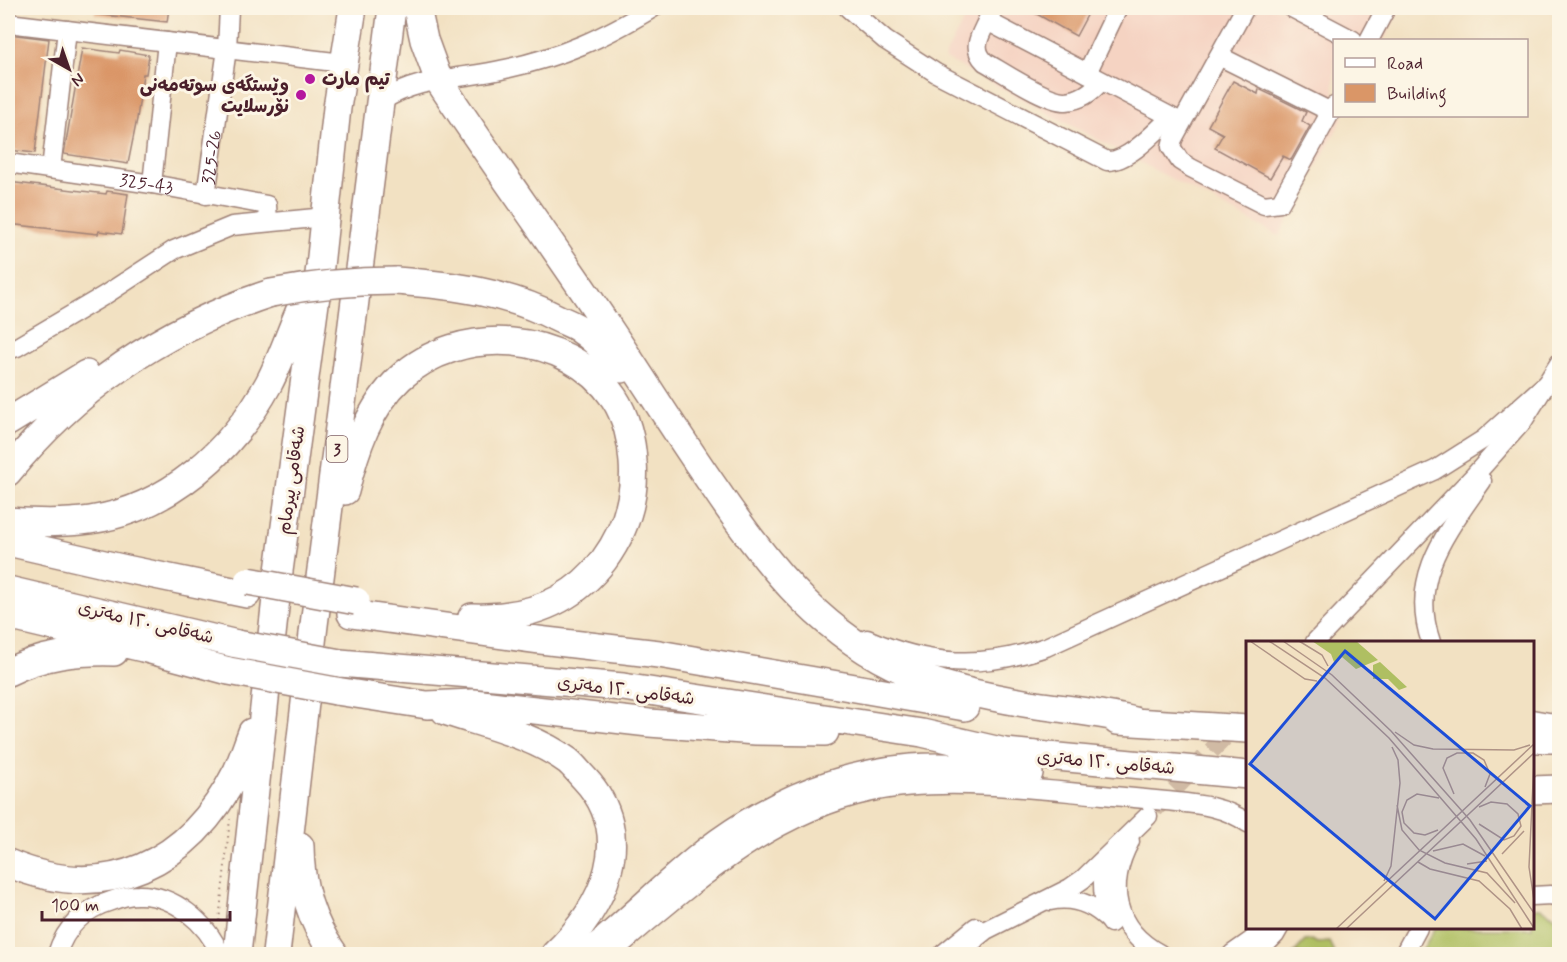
<svg xmlns="http://www.w3.org/2000/svg" width="1567" height="962" font-family="Mynerve,'Playpen Sans Arabic',sans-serif">
  <style>
    .built { fill: #f5d3c2 }
    .green { fill: #afbf62; stroke: #7c6f46; stroke-width: 1.5 }
    .building { fill: #da9667 }
    .lines { fill: none; stroke-linecap: round; stroke-linejoin: round }
    .minor-tunnel { stroke: #d0baa4; stroke-width: 18; stroke-dasharray: 18 9; stroke-linecap: butt }
    .minor-casing { stroke: #9e8076; stroke-width: 21 }
    .highway-casing { stroke: #9e8076; stroke-width: 30 }
    .path { stroke: #9e8076; stroke-width: 2; stroke-dasharray: 1.5 4.5; stroke-linecap: butt }
    .minor { stroke: #fff; stroke-width: 18 }
    .highway { stroke: #fff; stroke-width: 27 }
    .highway-bridge-casing { stroke: #9e8076; stroke-width: 30; stroke-linecap: butt }
    .highway-bridge { stroke: #fff; stroke-width: 27 }
    .poi-dot { fill: #b5179e; stroke: #fcf5e5; stroke-width: 2 }
    .labels { text-anchor: middle; stroke-width: 6; stroke-linejoin: round; paint-order: stroke }
    .shield { fill: #fcf5e5; stroke: #7f5f63; stroke-width: 1.5 }
    .shield-label { font-size: 16px; font-weight: bold; fill: #4a1f2b }
    .poi-label { font-size: 18px; font-weight: bold; fill: #4a1f2b; stroke: #fcf5e5; text-anchor: start }
    .street-label { font-size: 18px; fill: #4a1f2b; stroke: #fcf5e5 }
    .inset-road { fill: none; stroke: #af9386; stroke-width: 1.5 }
    .view { fill: #1d4ed8; fill-opacity: 0.15; stroke: #1d4ed8; stroke-width: 3 }
    .inset-edge { fill: none; stroke: #4a1f2b; stroke-width: 3 }
  </style>
  <rect width="100%" height="100%" fill="#fcf5e5"/>
  <filter id="ink" filterUnits="userSpaceOnUse"><feTurbulence type="fractalNoise" baseFrequency=".0167" numOctaves="2"/><feDisplacementMap in="SourceGraphic" scale="12" xChannelSelector="R" yChannelSelector="G"/><feConvolveMatrix kernelMatrix="1 2 1 2 8 2 1 2 1" color-interpolation-filters="sRGB"/></filter>
  <filter id="wash" filterUnits="userSpaceOnUse"><feTurbulence type="fractalNoise" baseFrequency=".008" numOctaves="4" result="noise"/><feDisplacementMap in="SourceGraphic" scale="24" xChannelSelector="R" yChannelSelector="G"/><feGaussianBlur stdDeviation="1.35" result="paint"/><feColorMatrix in="noise" values="0 0 0 0 0 0 0 0 0 0 0 0 0 0 0 0 0 1.4 0 .05"/><feComposite in="paint" operator="in"/></filter>
  <g filter="url(#wash)">
    <rect width="100%" height="100%" fill="#f2e1c2"/>
    <!-- built -->
    <path class="built" d="M970,8H1401L1384,40H1334V116H1344L1279,236L944,58Z"/>
    <!-- green -->
    <path class="green" d="M1533,908H1541L1559,919V954H1420L1435,928H1532Z
      M1312,940L1317,943L1329,942L1335,954H1293L1305,941Z"/>
    <g id="blocks">
      <!-- building -->
      <path class="building" d="M95,8H169L167,22L95,14Z
        M1026,8H1091L1076,36Z
        M8,34L49,39L35,153L8,150L11,117H8Z
        M82,48L119,53L120,50L149,55L146,74H143L137,119L128,164L64,154Z
        M1233,81L1258,94L1259,89L1306,112L1302,121L1310,126L1291,160L1283,156L1270,178L1215,148L1223,134L1208,126Z
        M8,182L106,194L107,191L128,194L122,234L99,231L98,234L8,224Z"/>
    </g>
  </g>
  <g filter="url(#ink)">
    <use href="#blocks" fill-opacity="0" stroke="#9e8076" stroke-width="1.5"/>
    <g class="lines">
      <!-- minor-tunnel -->
      <path class="minor-tunnel" d="M1155,809L1248,713"/>
      <defs>
        <g id="minor">
          <path d="M848,8L885,40L936,73L1107,161C1128,162 1156,131 1171,117"/>
          <path d="M994,8L987,21L1179,121"/>
          <path d="M1245,8L1173,139L1171,147L1180,161L1191,168L1264,205L1280,203L1334,106"/>
          <path d="M1292,8L1353,40"/>
          <path d="M987,21C980,36 971,48 985,62C1001,71 1049,103 1066,101C1081,100 1092,92 1101,81"/>
          <path d="M8,23L343,63"/>
          <path d="M1369,40L1386,8"/>
          <path d="M1219,56L1331,112"/>
          <path d="M1087,73L1118,8"/>
          <path d="M381,102C416,77 464,79 505,69C564,56 601,39 653,8"/>
          <path id="s1" d="M8,163L152,184L267,205L268,222"/>
          <path d="M51,169L67,30"/>
          <path d="M152,184L167,42"/>
          <path id="s2" d="M206,195L227,49L229,8"/>
          <path d="M8,350L17,347L105,295L174,250L232,226L326,217"/>
          <path d="M867,639C929,666 982,669 1046,647L1435,470L1484,439L1547,383"/>
          <path d="M1315,642L1474,476L1523,421L1560,362"/>
          <path d="M1431,642C1408,577 1447,532 1482,481"/>
          <path d="M1532,719L1560,724"/>
          <path d="M1130,841C1106,886 1114,929 1160,954"/>
          <path d="M1106,858C1101,879 1102,903 1111,923"/>
          <path d="M1532,896L1551,895L1560,898"/>
          <path d="M1050,901C1073,896 1093,904 1110,921"/>
          <path d="M57,954C65,928 84,909 111,901C119,898 129,895 138,895C174,894 207,923 220,954"/>
          <path d="M610,954C689,888 768,814 872,792C941,777 1032,789 1103,795C1124,797 1145,799 1166,801C1196,804 1222,805 1248,823"/>
          <path d="M943,954L976,927"/>
          <path d="M963,954L976,938L986,930L1070,888L1083,879L1148,816"/>
          <path d="M1232,954L1252,940L1263,928"/>
          <path d="M1256,954L1275,935L1279,928"/>
          <path d="M1404,954L1418,928"/>
        </g>
        <path id="highway" d="M417,8L424,40L439,81C495,166 556,248 612,333C646,384 679,437 714,487C762,558 814,626 892,665C936,687 988,697 1036,705C1071,710 1100,712 1135,721
          M396,281C452,285 507,292 557,318C565,322 575,325 582,331C597,341 609,356 622,369
          M8,422L86,374
          M8,472C77,387 167,327 271,293
          M345,491C355,450 369,407 400,378C460,323 567,330 614,398C626,416 632,441 633,462C636,498 625,531 604,560C571,604 525,619 472,617
          M8,521C35,523 63,524 90,520C168,509 233,450 269,383C284,354 293,323 307,294
          M8,542L126,569L247,594
          M8,590L237,644
          M351,614L539,640L659,654L965,707
          M8,616L143,648L229,671
          M340,663L623,687L922,733L1005,752L1248,775
          M8,672C42,655 76,651 114,652
          M336,691L427,705L473,703L649,723L756,731L825,732
          M445,711C486,725 533,735 568,761C574,766 579,773 584,778C638,835 604,908 555,954
          M1117,721L1248,729
          M1532,739H1560
          M1532,790L1560,789
          M300,846C300,886 311,922 334,954
          M8,863C106,905 190,864 237,771C243,758 247,745 252,732
          M237,954L279,571L320,266L337,108L353,8
          M276,954L314,625L392,8
          M588,954C633,919 672,876 719,842C776,801 841,774 911,768C950,765 990,769 1029,773"/>
      </defs>
      <!-- minor casing -->
      <use href="#minor" class="minor-casing"/>
      <!-- highway casing -->
      <use href="#highway" class="highway-casing"/>
      <!-- path -->
      <path class="path" d="M219,921L230,819"/>
      <!-- minor -->
      <use href="#minor" class="minor"/>
      <!-- highway -->
      <use href="#highway" class="highway"/>
      <defs>
        <path id="highway-bridge" d="M271,293C313,285 354,281 396,281
          M248,581L356,601
          M237,644L340,663
          M229,671L336,691"/>
      </defs>
      <!-- highway-bridge casing -->
      <use href="#highway-bridge" class="highway-bridge-casing"/>
      <!-- highway-bridge -->
      <use href="#highway-bridge" class="highway-bridge"/>
    </g>
  </g>
  <!-- markers -->
  <g class="poi-dot">
    <circle cx="310" cy="79" r="6"/>
    <circle cx="301" cy="95" r="6"/>
  </g>
  <g class="labels">
    <!-- shield labels -->
    <rect class="shield" x="326.5" y="436" width="21" height="26" rx="4.5"/>
    <g class="shield-label">
      <text x="337" y="455">3</text>
    </g>
    <!-- poi labels -->
    <g class="poi-label">
      <text x="322" y="85">تيم مارت</text>
      <text x="289" y="91" text-anchor="end">وێستگەی سوتەمەنی<tspan x="289" dy="21">نۆرسلایت</tspan></text>
    </g>
    <!-- street labels -->
    <g class="street-label">
      <text dy="6" stroke="none"><textPath href="#s2" startOffset="38">325-26</textPath></text>
      <text dy="6" stroke="none"><textPath href="#s1" startOffset="140">325-43</textPath></text>
      <text transform="translate(291 480) rotate(-82)" y="6">شەقامی پیرمام</text>
      <text transform="translate(146 622) rotate(13)" y="6">شەقامی ١٢٠ مەتری</text>
      <text transform="translate(626 690) rotate(7)" y="6">شەقامی ١٢٠ مەتری</text>
      <text transform="translate(1106 762) rotate(5)" y="6">شەقامی ١٢٠ مەتری</text>
    </g>
  </g>
  <!-- overview -->
  <g transform="translate(1246 641)">
    <rect width="288" height="288" fill="#f2e1c2"/>
    <path d="M66,0H110L132,19L110,28L96,16L88,21L85,13ZM134,21L161,46L153,49L142,38H127V24Z" fill="#afbf62"/>
    <path class="inset-road" d="M4,0L59,38L71,40M23,0L79,37L143,97L230,198L288,287M37,0L86,34L145,90L224,179L288,272M53,0L76,14L82,25M149,91L168,104L187,108L268,109L284,104M288,121L283,226L288,259M208,153L197,127L201,117L211,112H227L238,119L244,133L239,146M151,164L156,189L173,209L199,222L241,232L269,262M233,183L258,199L268,195L275,185L272,173L261,163L245,161L233,166M192,189L179,194L168,192L158,182L156,171L161,159L171,153L193,157M187,210L217,203L239,215M256,213L278,190M172,221L184,228L233,240L264,268L276,288M221,223L241,220M138,240L145,225L154,142L152,119L146,106M90,288L288,103M100,288L288,112"/>
    <path class="view" d="M99,10L284,165L189,278L4,123Z"/>
    <rect width="288" height="288" class="inset-edge"/>
  </g>
  <!-- margin -->
  <rect width="1567" height="962" fill="none" stroke="#fcf5e5" stroke-width="30"/>
  <!-- legend -->
  <rect x="1333" y="39" width="195" height="78" fill="#fcf5e5" stroke="#b59f9b" stroke-width="1.5"/>
  <rect x="1345" y="58" width="30" height="9" fill="#ffffff" stroke="#b59f9b" stroke-width="1.5"/>
  <text x="1387" y="69" font-size="18" fill="#4a1f2b">Road</text>
  <rect x="1345" y="84" width="30" height="18" fill="#da9667" stroke="#b59f9b" stroke-width="1.5"/>
  <text x="1387" y="99" font-size="18" fill="#4a1f2b">Building</text>
  <!-- north arrow -->
  <g transform="translate(69 69) rotate(140)" stroke="#fcf5e5" stroke-width="4.5" paint-order="stroke">
  <path d="M0-4.5L10 22L0 15L-10 22Z" fill="#4a1f2b"/>
  <text y="-9" font-size="16" font-weight="bold" text-anchor="middle" fill="#4a1f2b">N</text>
  </g>
  <!-- scale -->
  <path d="M42 911v9h188v-9" fill="none" stroke="#4a1f2b" stroke-width="3"/>
  <text x="51" y="911" font-size="18" fill="#4a1f2b" stroke="#fcf5e5" stroke-width="4.5" paint-order="stroke">100 m</text>
</svg>
